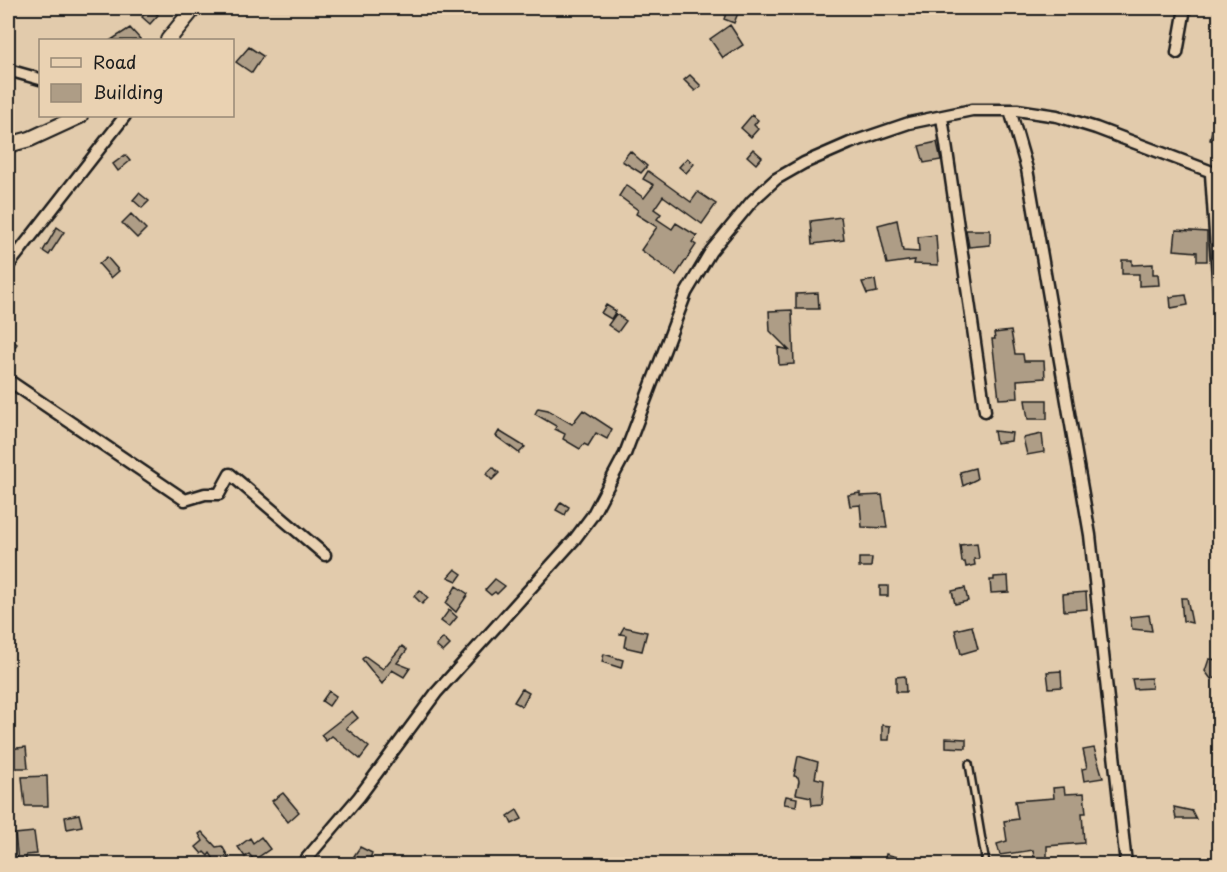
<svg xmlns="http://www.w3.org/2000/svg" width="1227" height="872" font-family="'Playpen Sans',sans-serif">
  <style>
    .building { fill: #ae9d86; stroke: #1c1c1c; stroke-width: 1.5 }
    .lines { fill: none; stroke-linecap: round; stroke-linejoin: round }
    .service-casing { stroke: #1c1c1c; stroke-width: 10 }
    .minor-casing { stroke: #1c1c1c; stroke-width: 15 }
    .secondary-casing { stroke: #1c1c1c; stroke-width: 18 }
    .service { stroke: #ead2b2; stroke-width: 5 }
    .minor { stroke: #ead2b2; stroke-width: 10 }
    .secondary { stroke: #ead2b2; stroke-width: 14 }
  </style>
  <rect width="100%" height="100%" fill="#e2cbac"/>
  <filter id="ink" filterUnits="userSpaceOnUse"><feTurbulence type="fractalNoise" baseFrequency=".0167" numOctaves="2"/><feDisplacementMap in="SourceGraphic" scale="12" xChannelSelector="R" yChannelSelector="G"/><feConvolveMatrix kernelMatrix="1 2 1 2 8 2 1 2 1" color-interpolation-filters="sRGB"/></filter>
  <g filter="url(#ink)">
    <!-- building -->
    <path class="building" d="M150,8L158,15L150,24L142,17Z
      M728,8H740L734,23L724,19Z
      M730,25L743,45L723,58L710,39Z
      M130,28L141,40H111Z
      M249,47L263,56L252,73L236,62Z
      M690,75L701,86L695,91L684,80Z
      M1216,112H1220L1219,142L1210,140Z
      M752,115L758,120L754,125L758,129L751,137L741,128Z
      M937,142L941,160L924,163L919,146Z
      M753,149L762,157L756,164L747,156Z
      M630,151L647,166L641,173L622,161Z
      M125,155L130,161L118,171L113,164Z
      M687,158L694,164L686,173L679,167Z
      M648,171L691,202L698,192L716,204L702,224L663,196L654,209L661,214L657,219L672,229L676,223L697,236L692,242L696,245L676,275L641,250L657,227L636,214L638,210L619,196L626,185L644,198L654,185L643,179Z
      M139,193L149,201L142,208L133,200Z
      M131,214L146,229L137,238L122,223Z
      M841,217L844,240L813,244L811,221Z
      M897,220L903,251L919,252L918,237L936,235L938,265L914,264L915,260L887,264L878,225Z
      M57,227L64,232L49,255L43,251Z
      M990,230V245L969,247L966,230Z
      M1176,230L1207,232V261H1197V252L1174,250Z
      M107,257L119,271L111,278L99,264Z
      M1122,260H1132V265L1153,264V274H1158L1159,285L1139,286V274H1122Z
      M875,280L877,292L867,294L862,282Z
      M818,293L819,309H796V294Z
      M1186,295L1188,305L1171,308L1170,297Z
      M606,305L616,311L611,319L601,313Z
      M792,310L794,364L779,365L778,347L789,350L770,331L769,311Z
      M616,314L626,321L618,332L608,325Z
      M1011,331L1015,354H1023L1024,361H1044L1045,378L1017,380L1018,398L999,399L992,339H995L994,333Z
      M8,337L17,344L8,358Z
      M1025,400H1047V419H1028Z
      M538,408L548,410L572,424L583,410L612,429L607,439L596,433L588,446L584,444L580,449L563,439L565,434L555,429L556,426L535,414Z
      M499,431L525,447L519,453L496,436Z
      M994,431L1012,433L1011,441L996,443Z
      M1042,434L1044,452L1027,455L1023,438Z
      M493,467L499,473L492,480L486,474Z
      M975,468L977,479L963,486L960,472Z
      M860,493V496L882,495L887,528L862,527L860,505L850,506L848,495Z
      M561,502L569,507L565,515L556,510Z
      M977,543L979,559H974L975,565L966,567L965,562H962L960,545Z
      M859,558H872L871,567H859Z
      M455,569L462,574L457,581L448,577Z
      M1008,576L1009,592L991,593L990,580H994V577Z
      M495,579L505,586L497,594L495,592L491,595L485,590Z
      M456,586L468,594L456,612L446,603Z
      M880,586H888V596H880Z
      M965,588L968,601L955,604L952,591Z
      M420,590L428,598L422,604L414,596Z
      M1086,592L1087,609L1064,611L1063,594Z
      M1181,598H1187L1192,623L1183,621Z
      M449,610L457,617L449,627L441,621Z
      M1149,615L1152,631L1132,629L1130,617Z
      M972,626L978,649L961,654L955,630Z
      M624,627L647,632L642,651L624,647L626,635L620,634Z
      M443,638L450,645L443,652L436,646Z
      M402,646L407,650L397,663L410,668L404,677L392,670L382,684L362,659L365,656L383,669Z
      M604,654L623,660L621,668L602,662Z
      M1209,659L1220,660V677L1211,679L1205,671Z
      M1061,671L1062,687L1049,688L1047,672Z
      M905,676L906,692H896V677Z
      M1151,678L1152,688L1134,689L1132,679Z
      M522,689L529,693L522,706L514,702Z
      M329,691L336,696L329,706L322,701Z
      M352,711L358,718L346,728L369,747L360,759L332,736L326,741L321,735Z
      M882,725L890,726L889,740H882Z
      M946,738L966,739V748L946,747Z
      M26,747L28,768H8V749Z
      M1094,748L1103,778L1084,781L1082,769L1087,768L1083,750Z
      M798,756L818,762L815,778L824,780L822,804L812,805L811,797L796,794L799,781L798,777L794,776Z
      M47,776L48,806H25L22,777Z
      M1064,787L1065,794L1084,793L1086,813H1082L1084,843L1047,846V864H1035L1033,850L1000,855L997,844L1007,841L1004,821L1018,819L1015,801L1054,798L1053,788Z
      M283,793L299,812L288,822L272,801Z
      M786,796L797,798L796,806L784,804Z
      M1174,807L1192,811L1196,819H1176Z
      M517,810L522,819L512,824L508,816Z
      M79,814L82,826L67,829L65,817Z
      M34,832L37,854L26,855V861L18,862L15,834Z
      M202,832L216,847L222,846L229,858L217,864L210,853L208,856L204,852L202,854L196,847L203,841L199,834Z
      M261,837L270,849L254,860L249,854L245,857L238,847L250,838L253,843Z
      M360,847L372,853L369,862L354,856Z
      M886,854L897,857L895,864L884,862Z"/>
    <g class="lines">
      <defs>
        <path id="service" d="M969,764L986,864"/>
        <path id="minor" d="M1177,53L1185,8
          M8,70L40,79
          M1010,110L1027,169L1090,535L1126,864
          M942,117L985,411
          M1211,174L1220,307
          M8,266L125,116
          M8,380L185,500L205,494H219L230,474L325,555
          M302,864L359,797L436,693L574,540L592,516L625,454L686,293L711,251L752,201L776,179L804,163L850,143L909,123L972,110H1017L1057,116L1096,128L1220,175"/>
        <path id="secondary" d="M168,40L194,8
          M8,145L30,139L80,116"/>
      </defs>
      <!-- service casing -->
      <use href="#service" class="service-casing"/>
      <!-- minor casing -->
      <use href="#minor" class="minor-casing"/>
      <!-- secondary casing -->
      <use href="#secondary" class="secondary-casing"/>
      <!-- service -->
      <use href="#service" class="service"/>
      <!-- minor -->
      <use href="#minor" class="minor"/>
      <!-- secondary -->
      <use href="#secondary" class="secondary"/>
    </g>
  </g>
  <!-- margin -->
  <rect width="1227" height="872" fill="none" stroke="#ead2b2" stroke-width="30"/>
  <rect x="15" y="15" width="1197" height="842" fill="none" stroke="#1c1c1c" stroke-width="2" filter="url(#ink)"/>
  <!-- legend -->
  <rect x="39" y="39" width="195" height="78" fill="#ead2b2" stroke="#988976" stroke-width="1.5"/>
  <rect x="51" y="58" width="30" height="9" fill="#ead2b2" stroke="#988976" stroke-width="1.5"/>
  <text x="93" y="69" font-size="18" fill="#1c1c1c">Road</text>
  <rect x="51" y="84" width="30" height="18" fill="#ae9d86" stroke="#988976" stroke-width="1.5"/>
  <text x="93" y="99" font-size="18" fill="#1c1c1c">Building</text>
</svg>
